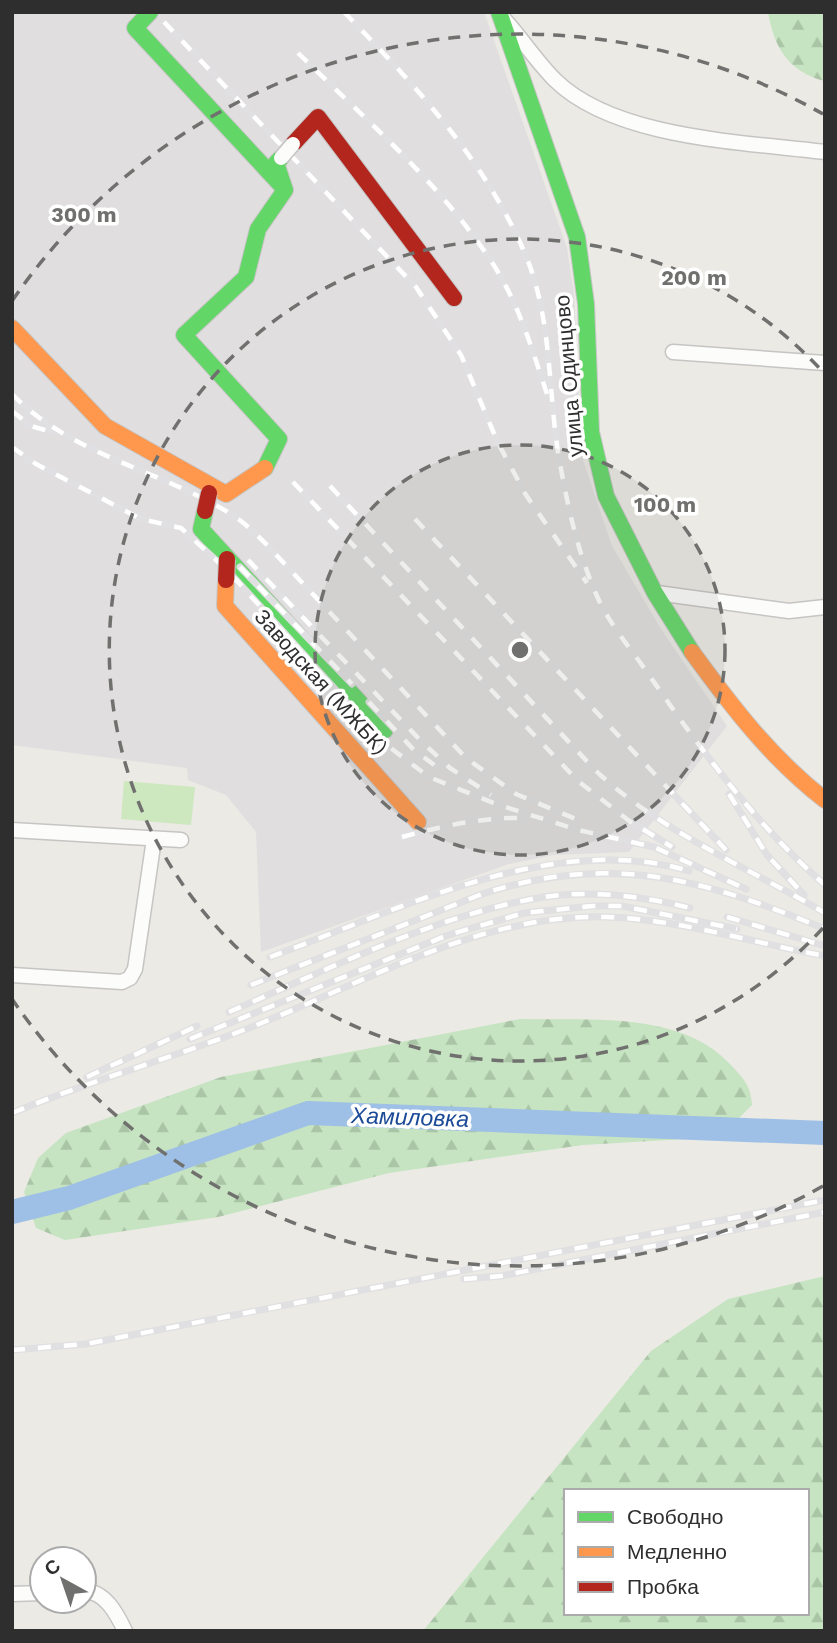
<svg xmlns="http://www.w3.org/2000/svg" width="837" height="1643" font-family="'Work Sans',sans-serif">
  <style>
    .industrial { fill: #e0dedf }
    .forest { fill: url(#forest-firs); fill-rule: evenodd }
    .pitch { fill: #cde7bf }
    .lines { fill: none; stroke-linecap: round; stroke-linejoin: round }
    .river { stroke: #9fc0e6; stroke-width: 24 }
    .street-casing { stroke: #c6c5c4; stroke-width: 17 }
    .fast-casing { stroke: #c6c5c4; stroke-width: 18 }
    .slow-casing { stroke: #c6c5c4; stroke-width: 18 }
    .jam-casing { stroke: #c6c5c4; stroke-width: 18 }
    .street { stroke: #fcfcfb; stroke-width: 14 }
    .fast { stroke: #63d668; stroke-width: 16 }
    .slow { stroke: #ff974d; stroke-width: 16 }
    .jam { stroke: #b3261e; stroke-width: 16 }
    .rail-casing { stroke: #e0dfe1; stroke-width: 7 }
    .rail { stroke: #fff; stroke-width: 4.5; stroke-dasharray: 13; stroke-linecap: butt }
    .street-bridge-casing { stroke: #c6c5c4; stroke-width: 17; stroke-linecap: butt }
    .jam-bridge-casing { stroke: #c6c5c4; stroke-width: 18; stroke-linecap: butt }
    .street-bridge { stroke: #fcfcfb; stroke-width: 14 }
    .jam-bridge { stroke: #b3261e; stroke-width: 16 }
    .ring { fill: none; stroke: #70706e; stroke-width: 3.5; stroke-dasharray: 12 9 }
    .labels { text-anchor: middle; stroke-width: 7; stroke-linejoin: round; paint-order: stroke }
    .street-label { font-size: 21px; fill: #2e2e2e; stroke: #fff }
    .water-label { font-size: 23px; font-style: italic; fill: #1a4996; stroke: #fff }
    .centre { fill: #70706e; stroke: #fff; stroke-width: 3.5 }
    .ring-label { font-size: 21px; text-anchor: middle; font-weight: bold; fill: #70706e; stroke: #fff; stroke-width: 7; stroke-linejoin: round; paint-order: stroke }
  </style>
  <defs>
    <pattern id="forest-firs" width="22" height="20" patternUnits="userSpaceOnUse" patternTransform="scale(1.75)"><rect width="22" height="20" fill="#c6e4c1"/><path d="M5 1l3.5 6h-7zM16 11l3.5 6h-7z" fill="#aac4a6"/></pattern>
  </defs>
  <rect width="100%" height="100%" fill="#ebeae5"/>
  <!-- industrial -->
  <path class="industrial" d="M12,12H484L567,248L574,293L582,457L612,546L661,629L727,726L629,852L553,855L509,864L261,952L256,832L226,795L188,780L187,768L12,745Z"/>
  <!-- forest -->
  <path class="forest" d="M768,12H825V81C788,72 774,47 768,12Z
    M520,1019C588,1021 679,1010 730,1064C743,1078 751,1085 752,1105L720,1137L583,1145L389,1173L218,1217L65,1240L36,1228L24,1192L38,1158L66,1133L221,1077Z
    M825,1276V1631H423L651,1351L728,1299ZM566,1491H807V1613H566Z"/>
  <!-- pitch -->
  <path class="pitch" d="M124,781L195,787L191,825L121,819Z"/>
  <g class="lines">
    <!-- river -->
    <path class="river" d="M12,1212L69,1198L308,1113L825,1133"/>
    <defs>
      <path id="street" d="M504,19C522,39 537,62 555,80C615,139 745,142 825,152
        M673,352L825,363
        M657,593L789,611L825,607
        M12,830L181,840
        M12,975L122,982L130,978L135,969L154,839
        M84,1591C105,1591 117,1614 125,1631
        M12,1594L42,1593"/>
      <path id="fast" d="M150,12L135,28L281,185
        M499,12L577,237L586,304L591,432L606,496L655,593L692,652
        M265,468L279,439L184,335L246,277L258,229L285,190L276,163L281,158
        M205,511L201,529L385,730"/>
      <path id="slow" d="M12,328L105,426L226,494L265,468
        M226,580L225,606L418,822
        M692,652C732,707 771,758 825,800"/>
      <path id="jam" d="M293,144L318,117L454,298"/>
    </defs>
    <!-- street casing -->
    <use href="#street" class="street-casing"/>
    <!-- fast casing -->
    <use href="#fast" class="fast-casing"/>
    <!-- slow casing -->
    <use href="#slow" class="slow-casing"/>
    <!-- jam casing -->
    <use href="#jam" class="jam-casing"/>
    <!-- street -->
    <use href="#street" class="street"/>
    <!-- fast -->
    <use href="#fast" class="fast"/>
    <!-- slow -->
    <use href="#slow" class="slow"/>
    <!-- jam -->
    <use href="#jam" class="jam"/>
    <defs>
      <path id="rail" d="M344,12C415,85 486,161 526,256C554,324 547,399 561,469C569,512 579,556 597,596C609,624 632,650 649,675C701,750 756,825 825,885
        M164,22L416,287L461,355L498,443L526,495L587,583
        M298,53C364,118 440,183 491,261C518,301 532,349 547,394
        M12,394C72,456 164,471 234,516C246,524 257,535 267,545L466,758L516,794L578,820
        M12,411L31,426L52,432
        M12,447L36,464L141,519L181,528L229,572L384,743L429,777L496,804L578,830L654,847L746,889
        M293,482L578,781L628,820L672,847
        M330,486L595,770C661,832 747,867 825,913
        M415,519L726,850
        M248,560L421,741L450,768L491,795
        M240,567L352,684
        M369,702L414,750L437,767
        M729,794L767,855L804,895
        M402,837C443,826 482,817 525,818
        M727,917L825,946
        M270,957C396,911 554,830 689,871
        M251,985L482,894C611,852 703,879 825,929
        M229,1012C327,970 427,919 532,899C585,889 638,895 690,908
        M190,1039L448,935L524,913L592,906H622L737,929
        M87,1077L197,1026
        M12,1113C87,1082 165,1060 241,1031C358,987 478,913 606,917C679,919 753,943 825,956
        M464,1279L501,1276L825,1212
        M12,1350L86,1344L825,1200"/>
    </defs>
    <!-- rail casing -->
    <use href="#rail" class="rail-casing"/>
    <!-- rail -->
    <use href="#rail" class="rail"/>
    <defs>
      <path id="street-bridge" d="M281,158L293,144"/>
      <path id="jam-bridge" d="M205,511L209,493
        M226,580L227,559"/>
    </defs>
    <!-- street-bridge casing -->
    <use href="#street-bridge" class="street-bridge-casing"/>
    <!-- jam-bridge casing -->
    <use href="#jam-bridge" class="jam-bridge-casing"/>
    <!-- street-bridge -->
    <use href="#street-bridge" class="street-bridge"/>
    <!-- jam-bridge -->
    <use href="#jam-bridge" class="jam-bridge"/>
  </g>
  <!-- distance rings -->
  <circle cx="520" cy="650" r="205" fill="#70706e" fill-opacity=".12"/>
  <g class="ring">
    <circle cx="520" cy="650" r="205"/>
    <path d="M823 928A411 411 0 1 1 823 372"/>
    <path d="M823 1186A616 616 0 0 1 12 999M12 301A616 616 0 0 1 823 114"/>
  </g>
  <g class="labels">
    <!-- street labels -->
    <g class="street-label">
      <text transform="translate(569 376) rotate(-95)" y="7">улица Одинцово</text>
      <text transform="translate(321 682) rotate(48)" y="7">Заводская (МЖБК)</text>
    </g>
    <!-- water labels -->
    <g class="water-label">
      <text transform="translate(410 1117) rotate(2)" y="8">Хамиловка</text>
    </g>
  </g>
  <circle cx="520" cy="650" r="10" class="centre"/>
  <g class="ring-label">
    <text x="84" y="222">300 m</text>
    <text x="694" y="285">200 m</text>
    <text x="665" y="512">100 m</text>
  </g>
  <!-- border -->
  <rect width="837" height="1643" fill="none" stroke="#2e2e2e" stroke-width="28"/>
  <!-- legend -->
  <rect x="564" y="1489" width="245" height="126" fill="#ffffff" stroke="#ababab" stroke-width="2"/>
  <rect x="578" y="1512" width="35" height="10" fill="#63d668" stroke="#ababab" stroke-width="2"/>
  <text x="627" y="1524" font-size="21" fill="#2e2e2e">Свободно</text>
  <rect x="578" y="1547" width="35" height="10" fill="#ff974d" stroke="#ababab" stroke-width="2"/>
  <text x="627" y="1559" font-size="21" fill="#2e2e2e">Медленно</text>
  <rect x="578" y="1582" width="35" height="10" fill="#b3261e" stroke="#ababab" stroke-width="2"/>
  <text x="627" y="1594" font-size="21" fill="#2e2e2e">Пробка</text>
  <!-- north arrow -->
  <g transform="translate(63 1580) rotate(320)"><circle r="33" fill="#ffffff" stroke="#ababab" stroke-width="2"/>
  <path d="M0-5L12 26L0 18L-12 26Z" fill="#70706e"/>
  <text y="-10" font-size="19" font-weight="bold" text-anchor="middle" fill="#2e2e2e">С</text>
  </g>
</svg>
